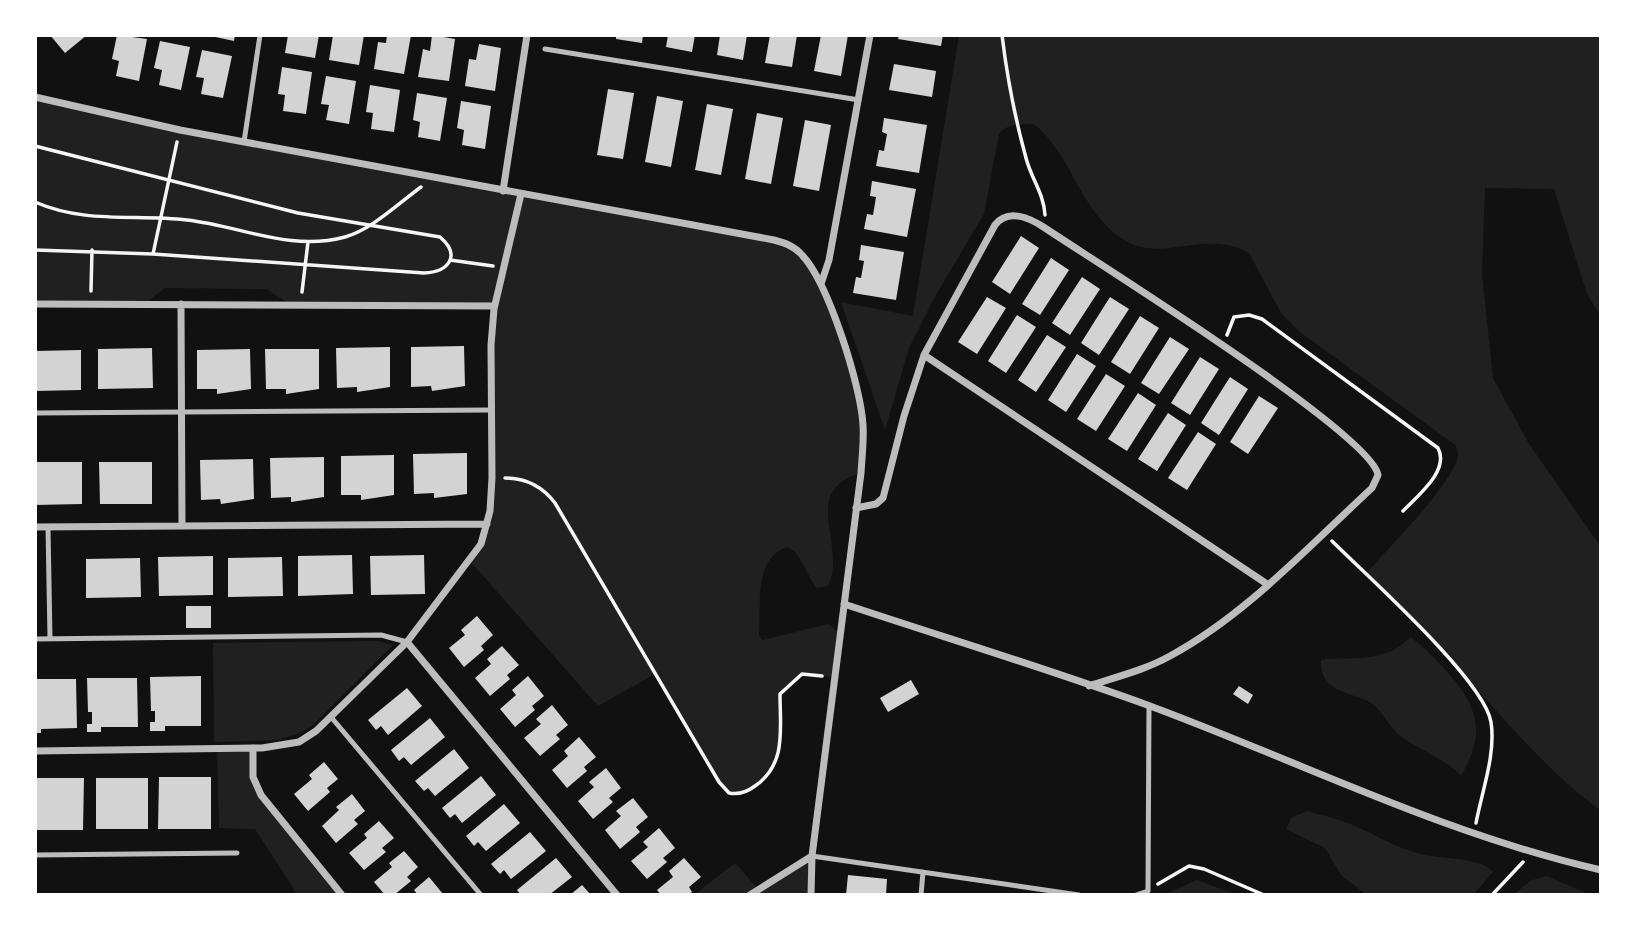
<svg xmlns="http://www.w3.org/2000/svg" width="1636" height="930" font-family="Barlow,sans-serif">
  <style>
    .green { fill: #202020 }
    .building { fill: #d3d3d3 }
    .lines { fill: none; stroke-linecap: round; stroke-linejoin: round }
    .path { stroke: #f5f5f5; stroke-width: 3.5 }
    .service { stroke: #bcbcbc; stroke-width: 5 }
    .minor { stroke: #bcbcbc; stroke-width: 7 }
  </style>
  <rect width="100%" height="100%" fill="#111"/>
  <!-- green -->
  <path class="green" d="M959,35H1601V317L1587,294L1554,189L1485,188L1482,274L1493,378L1529,444L1601,547V811C1549,773 1507,722 1464,675C1432,640 1398,608 1365,575C1392,543 1437,501 1455,465C1459,458 1459,451 1455,445L1300,332L1281,313L1249,253C1206,228 1165,262 1128,242C1081,217 1073,155 1034,124C1021,124 1007,123 999,134L984,214L933,300L909,348L885,430L841,302L913,316Z
    M35,97L180,130L774,240L802,254L830,307L859,400L861,473C798,491 848,547 828,586L817,588C807,577 801,551 787,547C753,558 761,607 759,635L762,640L829,624L840,634L835,677L802,674L781,694C780,742 789,779 733,794L723,788L655,674L598,706L470,561L490,510L494,307L291,305L266,289L165,288L144,304H35Z
    M1410,637C1421,644 1430,654 1439,663C1474,699 1490,729 1461,775C1443,758 1423,752 1403,738C1390,729 1385,715 1374,705C1359,692 1319,695 1321,661L1326,659C1356,658 1390,661 1410,637Z
    M378,641L393,645L313,725L300,733L277,740L214,742L213,643Z
    M253,748V777L261,795L342,895H295L294,889L255,829L219,828L217,749Z
    M1307,811C1321,815 1336,818 1350,824C1375,834 1399,850 1426,855C1445,859 1483,858 1493,872L1473,895H1367L1341,875L1325,848L1286,829L1291,818Z
    M812,856L811,895H694L735,863L759,890Z
    M1546,876L1591,895H1513L1530,881Z
    M1197,880L1237,895H1163Z"/>
  <!-- building -->
  <path class="building" d="M50,35H87L65,53Z
    M117,35L147,39L139,81L116,76L119,61L112,59Z
    M206,35H235L234,41Z
    M288,35H319L315,58L285,53Z
    M333,35H364L359,65L329,60Z
    M387,35H411L404,74L374,69L378,42L386,43Z
    M432,35L455,39L449,81L418,77L423,49L430,51Z
    M616,35H643L642,43L616,39Z
    M668,35H695L692,52L666,47Z
    M720,35H747L743,60L717,55Z
    M770,35H797L792,67L765,63Z
    M821,35H848L841,76L814,71Z
    M899,35H943L941,46L898,39Z
    M160,41L190,47L181,90L159,85L162,70L154,68Z
    M479,44L501,48L495,91L465,86L469,59L476,60Z
    M202,50L232,56L223,98L201,94L204,78L196,77Z
    M894,64L936,71L932,97L889,90Z
    M282,67L312,72L306,114L283,111L285,95L278,94Z
    M326,76L356,81L349,124L326,120L329,105L321,104Z
    M370,85L400,90L394,132L371,129L373,113L366,112Z
    M608,89L634,93L623,159L597,155Z
    M417,93L447,98L440,141L418,137L420,122L413,120Z
    M657,96L683,101L671,167L645,162Z
    M461,101L491,106L485,149L462,145L464,130L457,128Z
    M707,104L733,109L721,175L695,170Z
    M757,113L783,118L771,184L745,179Z
    M884,118L927,125L919,173L876,166L879,150L884,151L887,134L882,132Z
    M805,120L831,125L819,191L793,186Z
    M872,181L916,189L907,237L864,229L867,214L873,215L876,197L870,196Z
    M1021,236L1039,248L1010,294L992,282Z
    M861,245L904,252L896,300L853,293L856,277L861,278L864,261L859,260Z
    M1051,258L1069,270L1040,315L1022,304Z
    M1082,277L1100,289L1070,335L1052,323Z
    M987,297L1006,308L977,354L958,342Z
    M1110,297L1129,309L1099,355L1081,343Z
    M1017,315L1036,327L1006,373L988,361Z
    M1140,316L1159,328L1130,374L1111,362Z
    M1047,335L1066,347L1036,392L1018,380Z
    M1170,337L1189,349L1159,394L1141,383Z
    M464,346L465,386L432,391L431,386L411,387V347Z
    M390,347V387L357,392V387L337,388L336,348Z
    M152,348L153,388L98,389V349Z
    M250,349L251,389L217,394V389H197V350Z
    M265,349H319V389L286,394V389H266Z
    M81,350V390L35,391V351Z
    M1077,354L1096,366L1066,412L1048,400Z
    M1200,357L1219,369L1190,415L1171,403Z
    M1106,374L1125,386L1096,431L1077,419Z
    M1230,377L1248,389L1219,435L1201,423Z
    M1138,393L1156,405L1127,451L1108,439Z
    M1259,396L1278,408L1248,454L1230,442Z
    M1168,413L1186,425L1157,471L1138,459Z
    M1198,432L1216,444L1187,490L1168,478Z
    M467,453V494L434,498V493L414,494L413,454Z
    M394,455V495L361,500V495H341V456Z
    M324,457V497L291,502V497L271,498L270,458Z
    M253,459L254,499L221,504L220,499L201,500L200,460Z
    M35,462H82V504L35,505Z
    M99,462H152V504H100Z
    M352,555L353,594L298,596V556Z
    M424,555L425,594L371,595L370,556Z
    M213,556V595L159,596L158,557Z
    M282,557L283,596L228,597V558Z
    M140,558L141,597L86,598V559Z
    M186,606H211V628H186Z
    M477,616L493,635L481,646L484,650L464,667L449,648L465,635L461,630Z
    M502,646L519,665L507,675L510,679L490,696L475,678L491,664L487,659Z
    M201,676V726H165V731H150V722H155V711H151L150,677Z
    M528,676L544,696L532,706L535,710L515,727L500,709L516,695L512,690Z
    M87,678H137L138,727H101V732H87V724H92V712H88Z
    M35,679H76L77,728L41,729V733H35Z
    M911,680L919,694L888,712L880,698Z
    M1239,686L1253,695L1248,704L1233,694Z
    M407,688L422,706L388,735L381,726L376,730L368,720Z
    M552,705L568,725L556,735L560,739L540,756L524,738L541,724L536,719Z
    M430,718L445,737L411,765L404,757L399,761L391,750Z
    M579,737L596,757L584,767L587,771L567,788L552,770L568,756L564,751Z
    M454,749L469,768L435,796L428,788L424,791L415,781Z
    M324,762L338,779L327,788L330,792L308,811L294,794L312,779L309,775Z
    M606,768L621,788L609,798L613,802L593,819L578,801L594,787L589,782Z
    M481,776L496,795L462,823L455,814L450,818L442,808Z
    M159,777H211V829H158Z
    M35,778H84L83,830H35Z
    M96,778H148V829H96Z
    M352,794L365,811L354,820L358,824L336,843L322,826L339,810L336,807Z
    M633,798L648,817L636,827L640,832L620,849L605,830L621,816L616,811Z
    M504,804L520,823L486,851L478,842L474,846L466,836Z
    M379,821L394,838L382,848L386,852L364,870L349,853L367,838L364,834Z
    M659,828L675,848L663,858L667,862L647,879L631,861L648,847L643,842Z
    M530,832L546,851L511,879L504,870L500,874L491,864Z
    M404,851L418,867L407,877L411,881L394,895H385L374,882L392,867L389,863Z
    M556,858L572,877L549,895H521L517,890Z
    M684,858L701,877L689,887L692,892L688,895H661L657,890L673,877L669,871Z
    M848,875L887,879L886,895H846Z
    M429,877L443,894L441,895H418L414,890Z
    M582,885L591,895H570Z"/>
  <g class="lines">
    <!-- path -->
    <path class="path" d="M1002,35C1007,77 1015,118 1026,158C1031,178 1044,194 1045,215
      M35,146L298,213L440,237C462,256 448,272 424,273L153,254L35,250
      M35,202C85,224 135,214 187,220C241,226 290,252 345,237C371,230 399,203 421,187
      M153,254L177,142
      M450,260L493,266
      M91,291L92,250
      M302,292L308,242
      M1227,335L1234,317L1249,315L1262,319L1438,448C1450,471 1417,496 1403,511
      M505,478C526,478 542,486 555,503L719,782L729,793C739,795 747,792 755,786C787,764 780,729 780,694L802,674L822,676
      M1332,541C1367,576 1484,680 1491,722C1496,754 1482,791 1476,823
      M1158,884L1189,866L1204,869L1264,895
      M1492,895L1523,862"/>
    <!-- service -->
    <path class="service" d="M545,49L859,100
      M244,142L260,35
      M35,413L491,410
      M48,527L50,639
      M35,639L381,635L407,642
      M331,717L481,895
      M35,855L237,853
      M812,856L1079,895
      M921,895L923,872
      M1136,895L1148,891L1149,706"/>
    <!-- minor -->
    <path class="minor" d="M35,97L180,130L774,240C785,243 794,246 802,255C828,282 861,386 863,425C864,441 862,457 861,473L812,856L811,895
      M503,191L527,35
      M821,284L829,260L870,35
      M35,304L494,306
      M181,304L182,526
      M924,355L1267,584
      M856,508L876,504L883,498L904,416L924,355L995,225C1008,208 1030,218 1045,228C1094,261 1372,434 1378,475L1372,488C1309,546 1246,615 1170,656C1145,670 1116,677 1089,686
      M35,527L487,524
      M844,604C946,638 1049,669 1150,706C1301,762 1443,834 1601,870
      M407,642L617,895
      M253,748V777L261,795L342,895
      M35,751L262,748L299,742L316,731L407,642L481,544L490,511L492,478L491,345L494,309L521,194
      M750,895L812,856"/>
  </g>
  <!-- border -->
  <rect width="1636" height="930" fill="none" stroke="#ffffff" stroke-width="74"/>
</svg>
